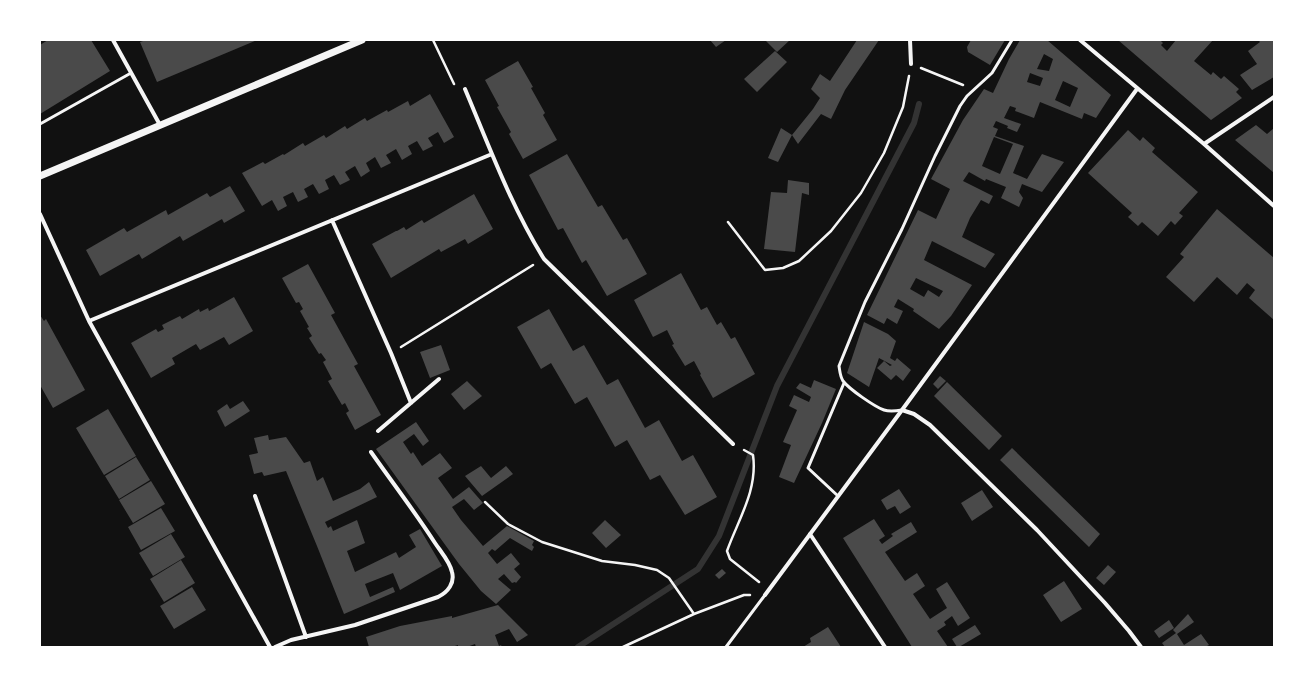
<svg xmlns="http://www.w3.org/2000/svg" width="1314" height="687" font-family="Quicksand,sans-serif">
  <style>
    .lines { fill: none; stroke-linecap: round; stroke-linejoin: round }
    .stream { stroke: #333; stroke-width: 6 }
    .building { fill: #4a4a4a; fill-rule: evenodd }
    .path { stroke: #f5f5f5; stroke-width: 2.5 }
    .service { stroke: #f5f5f5; stroke-width: 3 }
    .minor { stroke: #f5f5f5; stroke-width: 4 }
    .tertiary { stroke: #f5f5f5; stroke-width: 7 }
  </style>
  <rect width="100%" height="100%" fill="#111"/>
  <g class="lines">
    <!-- stream -->
    <path class="stream" d="M578,647L698,569L719,536L777,386L914,123L919,104"/>
  </g>
  <!-- building -->
  <path class="building" d="M48,40H91L110,71L40,114V45Z
    M146,40H257L157,82L140,42Z
    M710,40H726L716,47Z
    M767,40H790L777,52L766,41Z
    M857,40H879L845,90L831,119L821,114L798,144L792,135L778,162L768,158L781,128L792,135L813,109L820,98L811,89L820,74L830,81Z
    M971,40H1005L990,65L968,52L967,47Z
    M1020,40H1047L1111,95L1096,118L1084,113L1082,119L1040,102L1034,118L1015,111L1016,108L1010,106L1004,118L1021,124L1017,132L1007,128L1008,126L996,121L993,127L998,129L995,136L1024,146L1013,173L1027,179L1042,154L1064,162L1042,192L1022,184L1019,192L1023,198L1019,207L1001,198L1006,187L986,179L985,181L969,172L963,181L993,196L989,204L981,200L970,218L962,237L995,254L985,268L932,241L924,260L972,285L951,316L939,329L913,311L914,309L898,299L894,307L903,311L897,324L887,318L884,324L867,315L886,276L918,210L936,219L950,189L931,179L963,120L984,89L993,93L1009,59ZM1044,54L1053,59L1049,71L1037,69ZM1030,73L1043,78L1040,86L1027,82ZM1063,81L1078,88L1070,107L1055,100ZM994,137L1013,144L1000,174L982,166ZM916,278L943,291L939,297L928,290L924,297L910,289Z
    M1118,40H1160L1163,43L1161,45L1167,51L1176,40H1213L1194,61L1211,75L1213,72L1221,79L1224,76L1239,89L1236,92L1242,98L1211,120Z
    M1258,40H1274V77L1252,90L1240,75L1257,64L1248,51L1260,42Z
    M775,51L787,62L757,92L744,79Z
    M518,61L533,87L531,88L545,113L543,115L557,140L523,159L509,134L511,132L497,107L499,106L485,80Z
    M430,94L454,137L444,143L438,132L428,138L433,146L423,151L417,141L408,146L412,154L402,160L396,149L386,155L391,163L381,168L375,157L366,163L370,171L361,177L355,166L345,172L350,180L340,185L334,175L325,180L329,189L319,194L313,184L304,189L308,197L298,202L293,192L283,197L287,206L278,211L272,200L262,206L242,173L263,162L265,164L283,154L284,155L303,143L305,146L324,135L326,138L345,126L347,129L365,118L367,121L387,110L388,112L408,101L410,106Z
    M1256,125L1267,134L1274,128V173L1235,140Z
    M1128,130L1140,141L1143,137L1155,148L1152,152L1198,192L1179,213L1183,216L1175,225L1171,221L1158,236L1142,222L1138,226L1128,217L1132,213L1088,173Z
    M567,154L598,207L602,205L623,240L627,238L647,274L607,296L586,260L582,263L563,228L558,230L529,175Z
    M788,180L809,183V195L802,193L795,252L764,249L771,192L787,193Z
    M230,186L245,211L224,223L222,219L183,241L180,236L142,259L139,254L100,276L86,250L124,228L127,232L166,210L168,215L207,193L210,197Z
    M474,194L493,229L468,244L465,239L441,252L439,249L391,278L372,244L396,231H397L404,227L406,230L422,220L424,223Z
    M1217,209L1274,258V320L1249,298L1255,290L1247,283L1237,295L1217,277L1194,302L1166,277L1184,257L1180,254Z
    M308,264L335,313L331,315L358,364L354,366L381,415L355,430L346,413L349,411L345,403L342,405L328,381L332,379L323,362L326,360L321,353L319,354L309,338L312,336L307,328L309,327L300,311L303,309L299,302L296,303L282,278Z
    M681,273L701,310L707,307L717,325L721,322L731,339L735,337L755,374L713,398L700,375L701,374L694,361L685,366L672,345L674,344L667,330L653,337L634,300Z
    M234,297L253,331L229,345L224,337L200,350L196,344L172,358L175,364L151,378L131,343L156,329L158,332L164,329L162,325L180,316L182,319L199,309L200,312L208,308L209,311Z
    M549,309L573,351L584,345L607,385L618,379L645,428L659,420L682,461L693,455L717,497L685,515L660,475L650,480L627,440L615,447L587,397L575,404L551,363L541,369L517,327Z
    M40,315L44,321L46,319L85,390L53,408L40,385Z
    M864,322L888,334L896,341L890,358L895,361L897,358L911,370L903,381L896,375L891,380L877,368L884,361L890,366L892,365L879,358L869,387L847,373Z
    M441,345L450,370L430,378L420,352Z
    M940,376L946,381L938,389L933,384Z
    M814,380L836,389L822,423L794,483L779,477L791,445L783,442L797,410L789,406L794,395L809,402L811,397L796,388L800,383L811,388Z
    M467,381L482,396L464,410L451,394Z
    M947,382L1002,436L989,450L934,396Z
    M243,401L250,411L225,427L217,411L227,404L230,409Z
    M108,409L136,456L104,475L76,428Z
    M416,422L429,441L423,446L414,434L403,442L411,454L413,452L422,466L440,453L452,468L438,478L453,499L469,487L483,503L474,510L464,499L452,507L461,520L483,546L507,526L534,541L532,545L534,547L532,551L510,538L495,551L492,549L488,553L497,564L511,553L520,564L514,569L521,577L516,583L515,582L512,583L504,574L498,579L511,590L496,604L481,591L459,564L376,449Z
    M268,435L269,440L286,437L304,463L310,461L317,481L323,477L333,501L360,489L369,482L377,497L325,522L328,528L331,526L333,531L357,520L365,543L347,551L355,572L396,552L399,558L416,547L409,535L420,529L442,566L400,590L393,573L365,584L370,597L393,587L395,592L344,614L317,546L286,471L264,476L262,472L254,474L249,455L258,453L254,438Z
    M1012,448L1100,534L1089,547L1000,460Z
    M136,457L150,480L119,499L105,476Z
    M481,466L491,478L506,466L513,474L482,496L465,476Z
    M151,481L165,504L133,523L119,500Z
    M899,489L911,507L900,514L895,506L887,510L881,500Z
    M982,490L993,507L972,521L961,503Z
    M161,508L175,531L141,550L128,527Z
    M874,519L885,536L879,540L882,544L893,536L891,534L911,522L917,532L885,552L905,581L917,573L925,586L913,594L930,619L947,608L936,589L947,582L970,618L958,626L952,616L944,622L946,625L937,631L948,647H912L843,538Z
    M605,520L621,535L606,548L592,533Z
    M171,534L185,557L153,576L139,553Z
    M181,560L195,583L164,602L150,579Z
    M1108,565L1116,572L1104,585L1096,578Z
    M722,569L726,573L719,579L715,575Z
    M1064,581L1082,609L1061,622L1043,595Z
    M192,587L206,610L174,629L160,606Z
    M498,605L528,635L517,642L509,629L495,635L499,646L501,645L502,647H476L475,644L467,647H458V645L452,647H369L366,637L400,626L452,616V618Z
    M1188,614L1194,622L1177,634L1184,645L1201,634L1209,645L1205,647H1165L1162,643L1176,633L1173,630Z
    M1169,620L1174,628L1159,638L1154,631Z
    M975,625L981,634L959,647H957L952,639Z
    M828,627L841,647H803L811,642L810,638Z"/>
  <g class="lines">
    <!-- path -->
    <path class="path" d="M433,40L454,84
      M921,68L963,85
      M728,222L765,270L783,268L799,261L831,231L861,193L884,153L903,107L909,76
      M401,347L533,265
      M744,450L753,455C758,490 738,520 727,551L730,559L759,582
      M485,502L508,524L542,542L602,561L635,565L657,570L669,578L694,614
      M623,647L694,614L744,595H750"/>
    <!-- service -->
    <path class="service" d="M40,124L131,73
      M902,410C896,411 890,412 884,410C875,407 849,389 843,381C840,376 840,372 839,366L865,302L902,229L935,156L960,106L967,96L992,73L1012,40
      M838,496L808,468L844,383
      M726,647L765,595"/>
    <!-- minor -->
    <path class="minor" d="M113,40L160,125
      M910,40L911,64
      M1080,40L1204,144L1274,206
      M465,89C489,146 511,206 544,259L733,444
      M1204,144L1274,97
      M40,214L89,321L270,647
      M332,220L391,353L411,403
      M89,321L492,154
      M902,410L914,414L930,425L1037,530L1105,603L1129,631L1141,647
      M378,431L439,379
      M255,496L306,637
      M810,534L885,647
      M765,595L902,410L1137,89
      M275,647L291,640L355,625L438,597C448,592 455,583 452,572C450,562 441,552 435,543C415,512 392,482 371,452"/>
    <!-- tertiary -->
    <path class="tertiary" d="M40,176L362,40"/>
  </g>
  <!-- border -->
  <rect width="1314" height="687" fill="none" stroke="#ffffff" stroke-width="82"/>
</svg>
